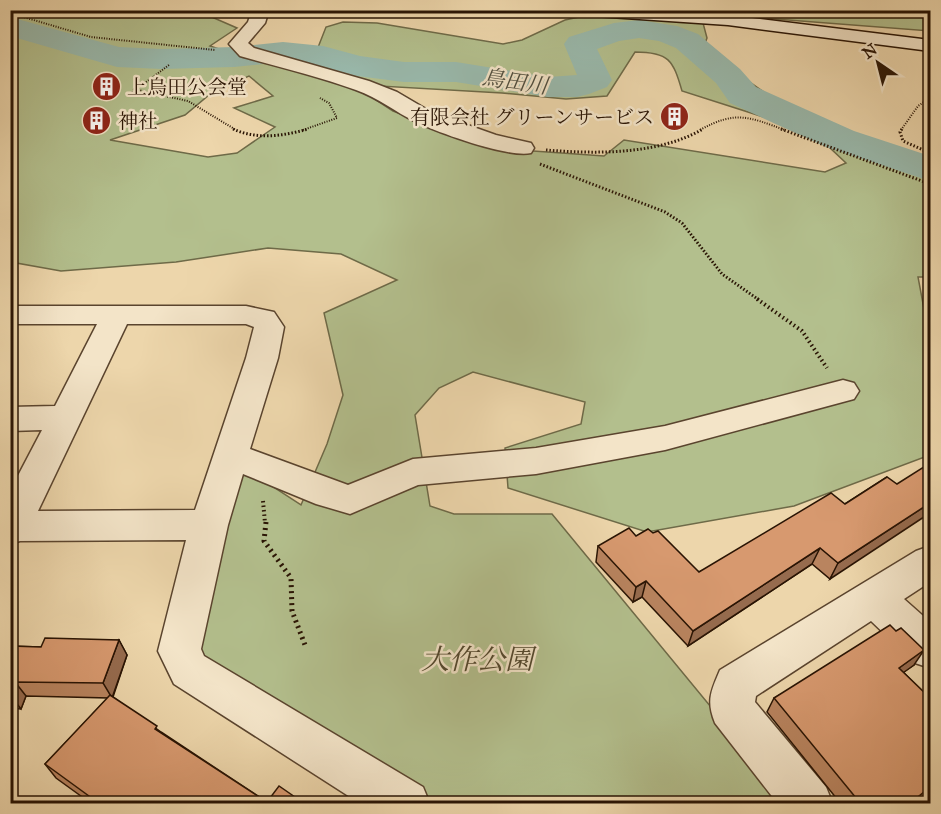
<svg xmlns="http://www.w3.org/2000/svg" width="941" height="814" font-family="'IM FELL Great Primer','Noto Serif JP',serif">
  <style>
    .green { fill: #b3bf8d; stroke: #6e6a48; stroke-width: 1.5; fill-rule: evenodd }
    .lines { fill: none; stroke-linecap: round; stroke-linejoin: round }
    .river { fill: #99b9ac; fill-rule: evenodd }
    .minor-casing { stroke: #5a442e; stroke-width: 3 }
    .secondary-casing { stroke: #291404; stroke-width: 3 }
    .path-far3 { stroke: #291404; stroke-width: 2; stroke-dasharray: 1 1.5; stroke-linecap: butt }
    .path-far2 { stroke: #291404; stroke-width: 3; stroke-dasharray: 1.5 2; stroke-linecap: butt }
    .path-far1 { stroke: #291404; stroke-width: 4; stroke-dasharray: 1.5 3; stroke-linecap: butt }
    .path { stroke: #291404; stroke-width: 5; stroke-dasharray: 2 4; stroke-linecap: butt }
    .minor { fill: #f3e4c8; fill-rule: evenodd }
    .secondary { fill: #f3e4c8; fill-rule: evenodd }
    .wall { fill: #b9845f; stroke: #291404; stroke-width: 1.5 }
    .shaded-wall { fill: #966b4e; stroke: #291404; stroke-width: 1.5 }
    .building { fill: #d7996f; stroke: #291404; stroke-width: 1.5 }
    .labels { text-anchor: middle; stroke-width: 5; stroke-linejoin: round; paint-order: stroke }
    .far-poi-label { font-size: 20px; fill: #291404; stroke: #f3e4c8; text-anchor: start }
    .far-water-label { font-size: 22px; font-style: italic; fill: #504e3f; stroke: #f3e4c8 }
    .near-park-label { font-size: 28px; font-style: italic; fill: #52472d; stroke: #f3e4c8 }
  </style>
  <rect width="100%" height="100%" fill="#edd6ab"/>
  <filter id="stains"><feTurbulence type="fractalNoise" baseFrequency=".00333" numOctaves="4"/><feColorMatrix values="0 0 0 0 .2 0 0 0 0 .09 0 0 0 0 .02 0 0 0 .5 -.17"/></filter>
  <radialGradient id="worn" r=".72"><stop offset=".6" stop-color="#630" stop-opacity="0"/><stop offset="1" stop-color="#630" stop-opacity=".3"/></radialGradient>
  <!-- green -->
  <path class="green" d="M10,11H198L237,28L210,46L234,54L317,50L326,27L343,22L377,23L503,44L522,40L565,20L607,11H930V31L724,15L703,23L707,38L703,49L799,117L886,149L930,162V277H918L927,325L930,330V455L794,506L647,532L508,488L505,448L581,424L585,402L473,372L439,388L415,415L430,506L454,514H552L790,803H438L196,666L236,476L252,473L301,505L327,444L343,395L324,313L397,280L341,254L268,248L176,262L61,271L11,262ZM635,52C669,52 673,60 682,91L814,133L846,163L825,172L624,140L604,156L491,148L393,111L376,100L363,85L502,93L566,99L607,96ZM249,76L273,96L234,108L275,127L237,153L208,157L110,140L185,115L215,90Z"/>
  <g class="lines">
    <!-- river -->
    <path class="river" d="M10,17L119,47L162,49L234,47L283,42L323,46L360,56L404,62H456L548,77L577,75L564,44L569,37L614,23L639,20L677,26L698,34L740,69L756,87L854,131L930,156V181L826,147L730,103L716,83L676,48L659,41L639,38L619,41L597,49L612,80L607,87L589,94L577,97H548L456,82H404L357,76L320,66L283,62L234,67L162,69L117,67L10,36Z"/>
    <defs>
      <path id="minor" d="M252,10H269L265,23L248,43L254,48L369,81L397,92L431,112L496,135L531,143L534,148L531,153C508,158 439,133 416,122C395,112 379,98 356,90C318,76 279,67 240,56L229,44L248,22Z
        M10,306H246L274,312L284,327L278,358L250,449L348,485L413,459L536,448L665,426L843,380L854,383L859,391L854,399L665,450L536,474L418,485L350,514L316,504L243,474L228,525L201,649L204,656L423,787L430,804H361L174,684L158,651L186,540L20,541L10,544V491L42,430L10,431V407L55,406L97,324H10ZM127,324H246L254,327L246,358L195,510L38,511Z
        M930,546V582L904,599L930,622V668L915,663L871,621L756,696L755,702L826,787L833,804H778L715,723C706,701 711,691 720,670L916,551Z"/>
      <path id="secondary" d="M572,10H664L728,15L930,40V51L728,25L580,15Z"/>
    </defs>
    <!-- minor casing -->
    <use href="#minor" class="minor-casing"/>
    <!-- secondary casing -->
    <use href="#secondary" class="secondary-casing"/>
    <!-- path-far3 -->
    <path class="path-far3" d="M10,13L91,37L215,50
      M133,89L188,101L236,130
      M130,94L169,65
      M303,130L337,118L329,103L320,98
      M700,130C736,110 749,117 785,130
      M901,130L918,106L930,98"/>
    <!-- path-far2 -->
    <path class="path-far2" d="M233,129C257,140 284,136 308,129
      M781,129L930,184
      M902,129L900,132L903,141L930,153
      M546,150C596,154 658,155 703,129
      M540,164L665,212L682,223L722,274L759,300"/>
    <!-- path-far1 -->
    <path class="path-far1" d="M757,299L802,331L827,368
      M263,501L265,523"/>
    <!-- path -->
    <path class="path" d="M266,522L264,541L291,578L292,611L305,645"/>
    <!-- minor -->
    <use href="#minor" class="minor"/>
    <!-- secondary -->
    <use href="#secondary" class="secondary"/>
  </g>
  <!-- wall -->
  <path class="wall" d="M887,477L830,579L812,564L688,646L642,597L633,602L596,562L598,546L636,536L699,572L845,504Z
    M896,631L914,665L903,672L930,698V798L926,794L914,804H841L767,712L774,698Z
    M119,640L127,655L113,697L161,732L267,802L305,804H92L56,778L45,764L108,698L26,696L21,709L10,708V646L41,647Z"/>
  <!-- shaded-wall -->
  <path class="shaded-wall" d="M930,503V513L830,579L838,563Z
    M820,548L812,564L688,646L693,631Z
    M646,581L642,597L633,602L636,587Z
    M119,640L127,655L112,698L103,683Z
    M924,650L914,665L889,683L899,668Z
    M15,682L26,696L21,709L10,695Z
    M930,787V789L926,794L914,804H909Z"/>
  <!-- building -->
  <path class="building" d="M930,463V503L838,563L820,548L693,631L646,581L636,587L598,546L629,528L636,536L648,529L653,533L658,531L699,572L831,493L845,504L887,477L897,484Z
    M890,625L896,631L901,628L924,650L899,668L930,698V787L909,804H861L774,698Z
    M45,638L119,640L103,683L15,682L10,693V646L41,647Z
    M110,695L157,726L155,729L267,802L279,786L305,804H100L45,764Z
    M17,800L22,804H14Z"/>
  <!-- icons -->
  <defs>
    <symbol id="building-disc" viewBox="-11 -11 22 22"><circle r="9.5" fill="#8f2418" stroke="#f3e4c8"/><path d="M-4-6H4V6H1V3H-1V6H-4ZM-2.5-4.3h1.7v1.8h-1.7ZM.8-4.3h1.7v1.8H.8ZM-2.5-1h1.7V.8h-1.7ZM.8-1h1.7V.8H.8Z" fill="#fff"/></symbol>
  </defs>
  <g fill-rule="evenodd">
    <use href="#building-disc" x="90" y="70" width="33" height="33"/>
    <use href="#building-disc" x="658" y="100" width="33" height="33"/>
    <use href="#building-disc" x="80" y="104" width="33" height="33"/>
  </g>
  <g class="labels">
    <!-- far-poi labels -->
    <g class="far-poi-label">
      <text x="127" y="94">上烏田公会堂</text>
      <text x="654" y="124" text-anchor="end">有限会社 グリーンサービス</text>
      <text x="118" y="128">神社</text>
    </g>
    <!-- far-water labels -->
    <g class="far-water-label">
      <text transform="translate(515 81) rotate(8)" y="8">鳥田川</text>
    </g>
    <!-- near-park labels -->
    <g class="near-park-label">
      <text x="477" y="669">大作公園</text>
    </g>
  </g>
  <!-- margin -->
  <rect width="941" height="814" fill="none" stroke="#edd6ab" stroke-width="36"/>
  <rect x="12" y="12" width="917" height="790" fill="none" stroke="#291404" stroke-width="3"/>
  <rect x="18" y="18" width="905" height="778" fill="none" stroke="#291404" stroke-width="1.5"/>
  <!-- north arrow -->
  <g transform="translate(878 63) rotate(325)" stroke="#f3e4c8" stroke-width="4.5" paint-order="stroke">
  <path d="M0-4.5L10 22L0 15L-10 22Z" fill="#291404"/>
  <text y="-9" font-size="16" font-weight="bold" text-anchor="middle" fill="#291404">N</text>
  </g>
  <rect width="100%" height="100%" filter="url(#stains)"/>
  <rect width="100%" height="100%" fill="url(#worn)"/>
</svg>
